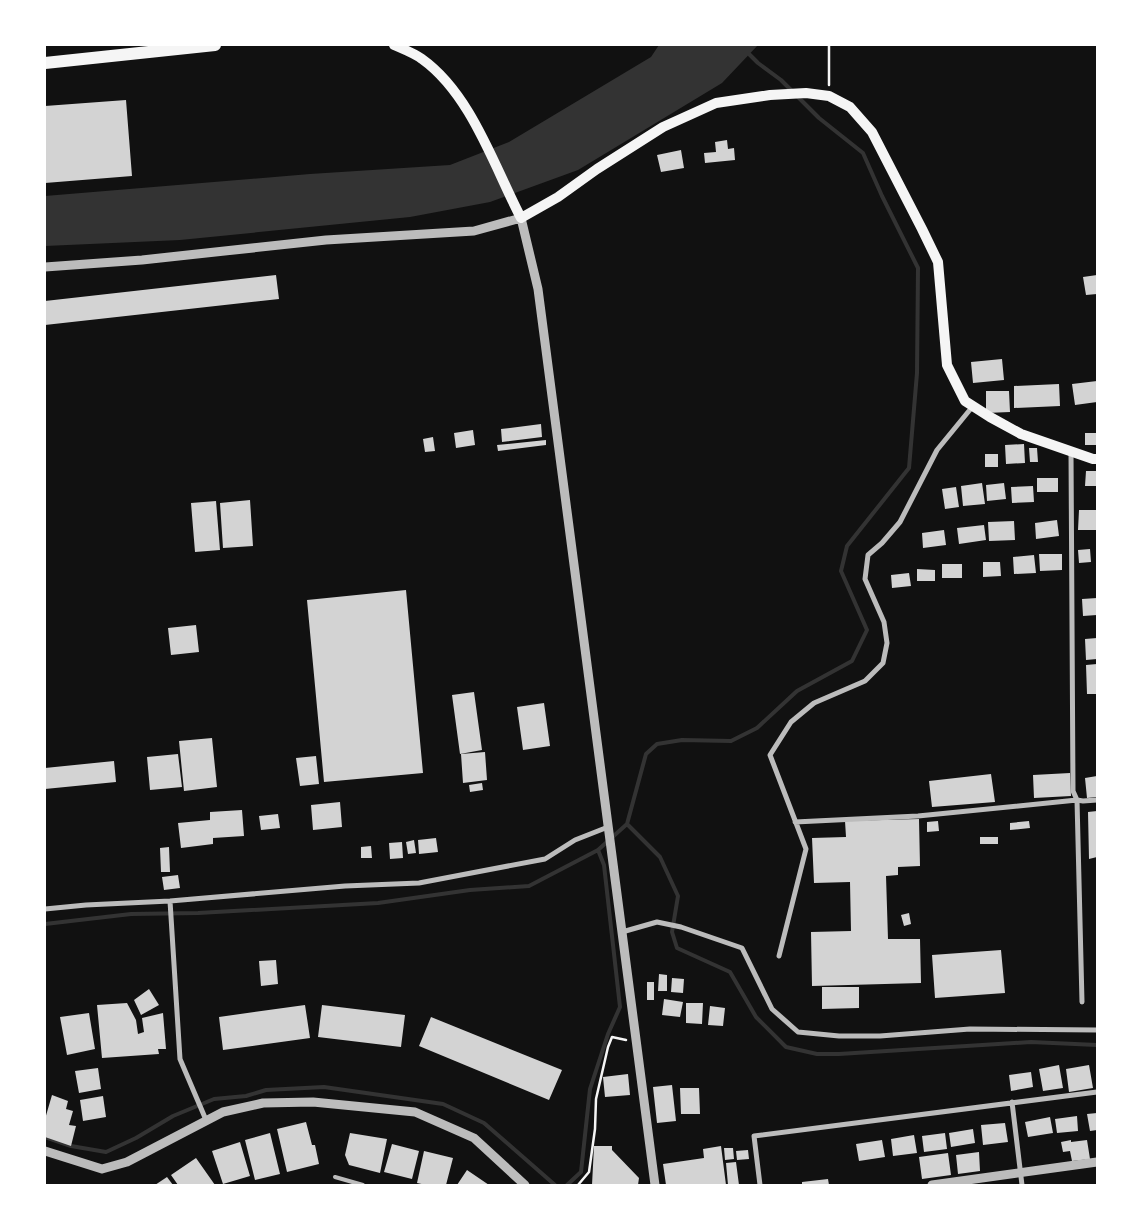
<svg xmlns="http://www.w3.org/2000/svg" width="1142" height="1230" font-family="Arial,sans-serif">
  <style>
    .water { fill: #333 }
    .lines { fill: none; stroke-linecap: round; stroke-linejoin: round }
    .stream { stroke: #333; stroke-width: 4 }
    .building { fill: #d3d3d3 }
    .path { stroke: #f5f5f5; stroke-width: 2.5 }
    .service { stroke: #bcbcbc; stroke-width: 4 }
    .minor { stroke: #bcbcbc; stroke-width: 5 }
    .tertiary { stroke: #bcbcbc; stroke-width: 9 }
    .secondary { stroke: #f5f5f5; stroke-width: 10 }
    .primary { stroke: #f5f5f5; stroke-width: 12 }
  </style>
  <rect width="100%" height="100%" fill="#111"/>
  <!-- water -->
  <path class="water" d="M659,45H758L722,83L578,170L490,202L410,217L180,240L45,246V196L310,174L450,165L509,142L651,57Z"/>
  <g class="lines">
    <!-- stream -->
    <path class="stream" d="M627,824L660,857L678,896L672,932L677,948L730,972L756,1017L786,1047L817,1054H839L1031,1042L1097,1045
      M45,924L131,914L198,913L378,903L470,890L529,886L598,850L627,824L646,754L657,744L682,740L731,741L757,728L797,691L852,661L867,630L841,571L847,546L909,468L917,373L918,268L882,196L863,153L819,118L781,80L758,63L740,45
      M45,1137L71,1146L106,1152L136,1138L173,1116L214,1099L246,1096L266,1090L324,1087L443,1104L484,1123L555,1185
      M567,1185L581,1172L590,1089L608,1034L620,1007L604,865L598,850"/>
  </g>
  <!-- building -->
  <path class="building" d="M126,100L132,176L45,183V106Z
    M727,140L728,149L734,148L735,160L705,163L704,153L716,152L715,142Z
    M681,150L684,168L661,172L657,155Z
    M276,275L279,299L45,325V301Z
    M1097,275V294L1086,295L1083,277Z
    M1002,359L1004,380L973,383L971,362Z
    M1097,381V402L1075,405L1072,384Z
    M1059,384L1060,406L1014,408V386Z
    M986,391H1009L1010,412L986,413Z
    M541,424L542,437L502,442L501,429Z
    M473,430L475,445L456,448L454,433Z
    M1085,433H1097V445H1085Z
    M433,437L435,451L425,452L423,439Z
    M546,440V445L498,451L497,445Z
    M1024,444L1025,463L1006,464L1005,445Z
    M1029,448H1037L1038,462H1030Z
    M985,454H998V467H985Z
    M1086,471H1097V486H1085Z
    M1037,478H1058V492H1037Z
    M982,483L985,504L963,506L961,486Z
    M1004,483L1006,499L987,501L986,485Z
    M1033,486L1034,502L1012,503L1011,487Z
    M956,487L959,507L945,509L942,489Z
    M250,500L253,546L223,548L220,503Z
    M216,501L220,550L195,552L191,503Z
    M1079,510H1097V530H1078Z
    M1057,520L1059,536L1036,539L1035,523Z
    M1014,521L1015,540L989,541L988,522Z
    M984,525L986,540L959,544L957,528Z
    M944,530L946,545L923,548L922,533Z
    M1090,549L1091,562L1079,563L1078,550Z
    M1039,554H1062V570L1040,571Z
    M1034,555L1036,573L1014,574L1013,557Z
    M983,562H1000L1001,576L983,577Z
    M942,564H962V578H942Z
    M917,569L935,570V581H917Z
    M909,573L911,586L892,588L891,575Z
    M406,590L423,773L324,782L307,600Z
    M1097,598V615L1083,616L1082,599Z
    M196,625L199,652L171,655L168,628Z
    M1097,638V659L1086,660L1085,639Z
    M1097,664V694H1087L1086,665Z
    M474,692L482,750L460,754L452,695Z
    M544,703L550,746L523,750L517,707Z
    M212,738L217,787L184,791L179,741Z
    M485,752L487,780L463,783L461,754Z
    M178,754L182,787L150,790L147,757Z
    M316,756L319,784L300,786L296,758Z
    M114,761L116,782L45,789V768Z
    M1070,773L1071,796L1034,798L1033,775Z
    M991,774L995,802L932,807L929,781Z
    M1097,776V797L1087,798L1085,778Z
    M482,783L483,790L470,792L469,785Z
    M340,802L342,827L313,830L311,805Z
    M242,810L244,836L213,838V844L181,848L178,823L210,820V812Z
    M1097,811V857L1089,859L1088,812Z
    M278,814L280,828L261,830L259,816Z
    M919,819L920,866L898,867V875L886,876L888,939H920L921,983L812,986L811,932L851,931L850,882L814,883L812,838L846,837L845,821Z
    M938,821L939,831L927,832V822Z
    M1029,821L1030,828L1010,830V823Z
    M980,837H998V844H980Z
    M436,838L438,852L419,854L418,840Z
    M414,840L416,853L408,854L406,842Z
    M402,842L403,858L390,859L389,843Z
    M371,846L372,858H361V847Z
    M169,847L170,872H161L160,848Z
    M178,875L180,888L164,890L162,877Z
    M909,913L911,924L904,926L901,915Z
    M1001,950L1005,993L935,998L932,955Z
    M276,960L278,984L261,986L259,961Z
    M659,974L667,975V991H658Z
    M672,978L684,979L683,993L671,992Z
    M647,982H654V1000H647Z
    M822,987H859V1008L822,1009Z
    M149,989L159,1005L141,1015L134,1000Z
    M664,999L683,1002L680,1017L662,1015Z
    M127,1003L136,1020L138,1034L144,1032L142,1018L163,1013L166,1049H158L159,1054L102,1058L97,1005Z
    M686,1003H703L702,1024L686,1023Z
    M305,1005L310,1038L223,1050L219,1017Z
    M322,1005L405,1015L401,1047L318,1037Z
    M710,1006L725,1008L723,1026L708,1025Z
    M89,1013L95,1049L67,1055L60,1017Z
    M431,1017L562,1070L549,1100L419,1046Z
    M1059,1065L1063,1088L1043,1091L1039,1069Z
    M1089,1065L1093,1088L1069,1092L1066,1069Z
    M98,1068L101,1089L79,1093L75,1071Z
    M1031,1072L1033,1087L1011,1091L1009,1075Z
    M628,1074L630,1095L605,1097L603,1077Z
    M672,1085L676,1121L657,1123L653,1087Z
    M680,1088H699L700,1114H681Z
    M52,1095L68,1101L66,1109L73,1111L69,1125L76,1126L71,1146L45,1137V1119Z
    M103,1096L106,1117L83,1121L80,1100Z
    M1097,1113V1130L1090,1131L1087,1114Z
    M1077,1116L1078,1131L1057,1133L1055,1119Z
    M1050,1117L1053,1133L1028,1137L1025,1122Z
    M306,1122L312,1145H315L319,1164L287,1172L277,1129Z
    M1005,1123L1008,1142L983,1145L981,1125Z
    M973,1129L975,1143L951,1147L949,1133Z
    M270,1133L280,1174L255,1180L245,1140Z
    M350,1133L387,1139L380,1173L349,1165L345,1155Z
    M945,1133L947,1149L924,1152L922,1136Z
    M914,1135L917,1153L893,1156L891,1139Z
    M882,1140L885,1157L859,1161L856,1144Z
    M1071,1140V1142L1087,1140L1090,1159L1072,1161L1070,1151L1063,1152L1061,1142Z
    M240,1142L250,1176L223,1184L212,1151Z
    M392,1144L419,1151L412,1179L384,1172Z
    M594,1146H612V1150L639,1178L638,1185H592Z
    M721,1146L726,1185H666L663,1164L704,1158L703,1149Z
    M724,1148H733L734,1159L725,1160Z
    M748,1150L749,1159L737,1160L736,1151Z
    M424,1151L453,1158L446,1185H426L417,1183Z
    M979,1152L980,1171L958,1174L956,1155Z
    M948,1153L951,1175L922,1179L919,1157Z
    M196,1158L215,1185H178L171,1175Z
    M736,1162L739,1185H728L726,1163Z
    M467,1170L489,1185H457Z
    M167,1177L173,1185H155Z
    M828,1179L829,1185H802V1182Z"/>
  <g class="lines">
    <!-- path -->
    <path class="path" d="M829,85V45
      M578,1185L589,1172L595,1129L596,1099L608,1047L612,1037L626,1040"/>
    <!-- service -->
    <path class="service" d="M335,1177L363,1185"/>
    <!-- minor -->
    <path class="minor" d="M1071,452L1073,791L1077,800L1082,1002
      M795,822L918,816L1077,800L1083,801L1097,800
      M170,901L180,1059L206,1120
      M45,909L86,905L170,901L345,886L419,883L545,859L575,840L608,827
      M622,932L657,922L681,927L742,948L772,1009L798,1032L839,1036H880L970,1029L1097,1030
      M779,956L806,849L770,755L791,722L814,703L865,681L883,663L887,643L884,622L865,579L868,555L882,543L900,522L937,450L973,406
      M1012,1102L1022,1185
      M760,1185L754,1136L1097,1092"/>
    <!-- tertiary -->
    <path class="tertiary" d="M45,267L142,260L326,240L474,231L521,218L538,289L655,1185
      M45,1151L102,1169L127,1162L223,1112L263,1103L313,1102L415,1112L474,1138L525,1185
      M932,1185L1097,1162"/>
    <!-- secondary -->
    <path class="secondary" d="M394,45C403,49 414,53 422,59C471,94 494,166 521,218L558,197L597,169L663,127L716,103L770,95L806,93L829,96L850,107L872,132L922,229L938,262L947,365L965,401L990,417L1021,434L1093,459H1097"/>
    <!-- primary -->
    <path class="primary" d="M45,63L215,45"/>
  </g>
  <!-- border -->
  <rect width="1142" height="1230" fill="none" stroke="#ffffff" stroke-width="92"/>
</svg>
